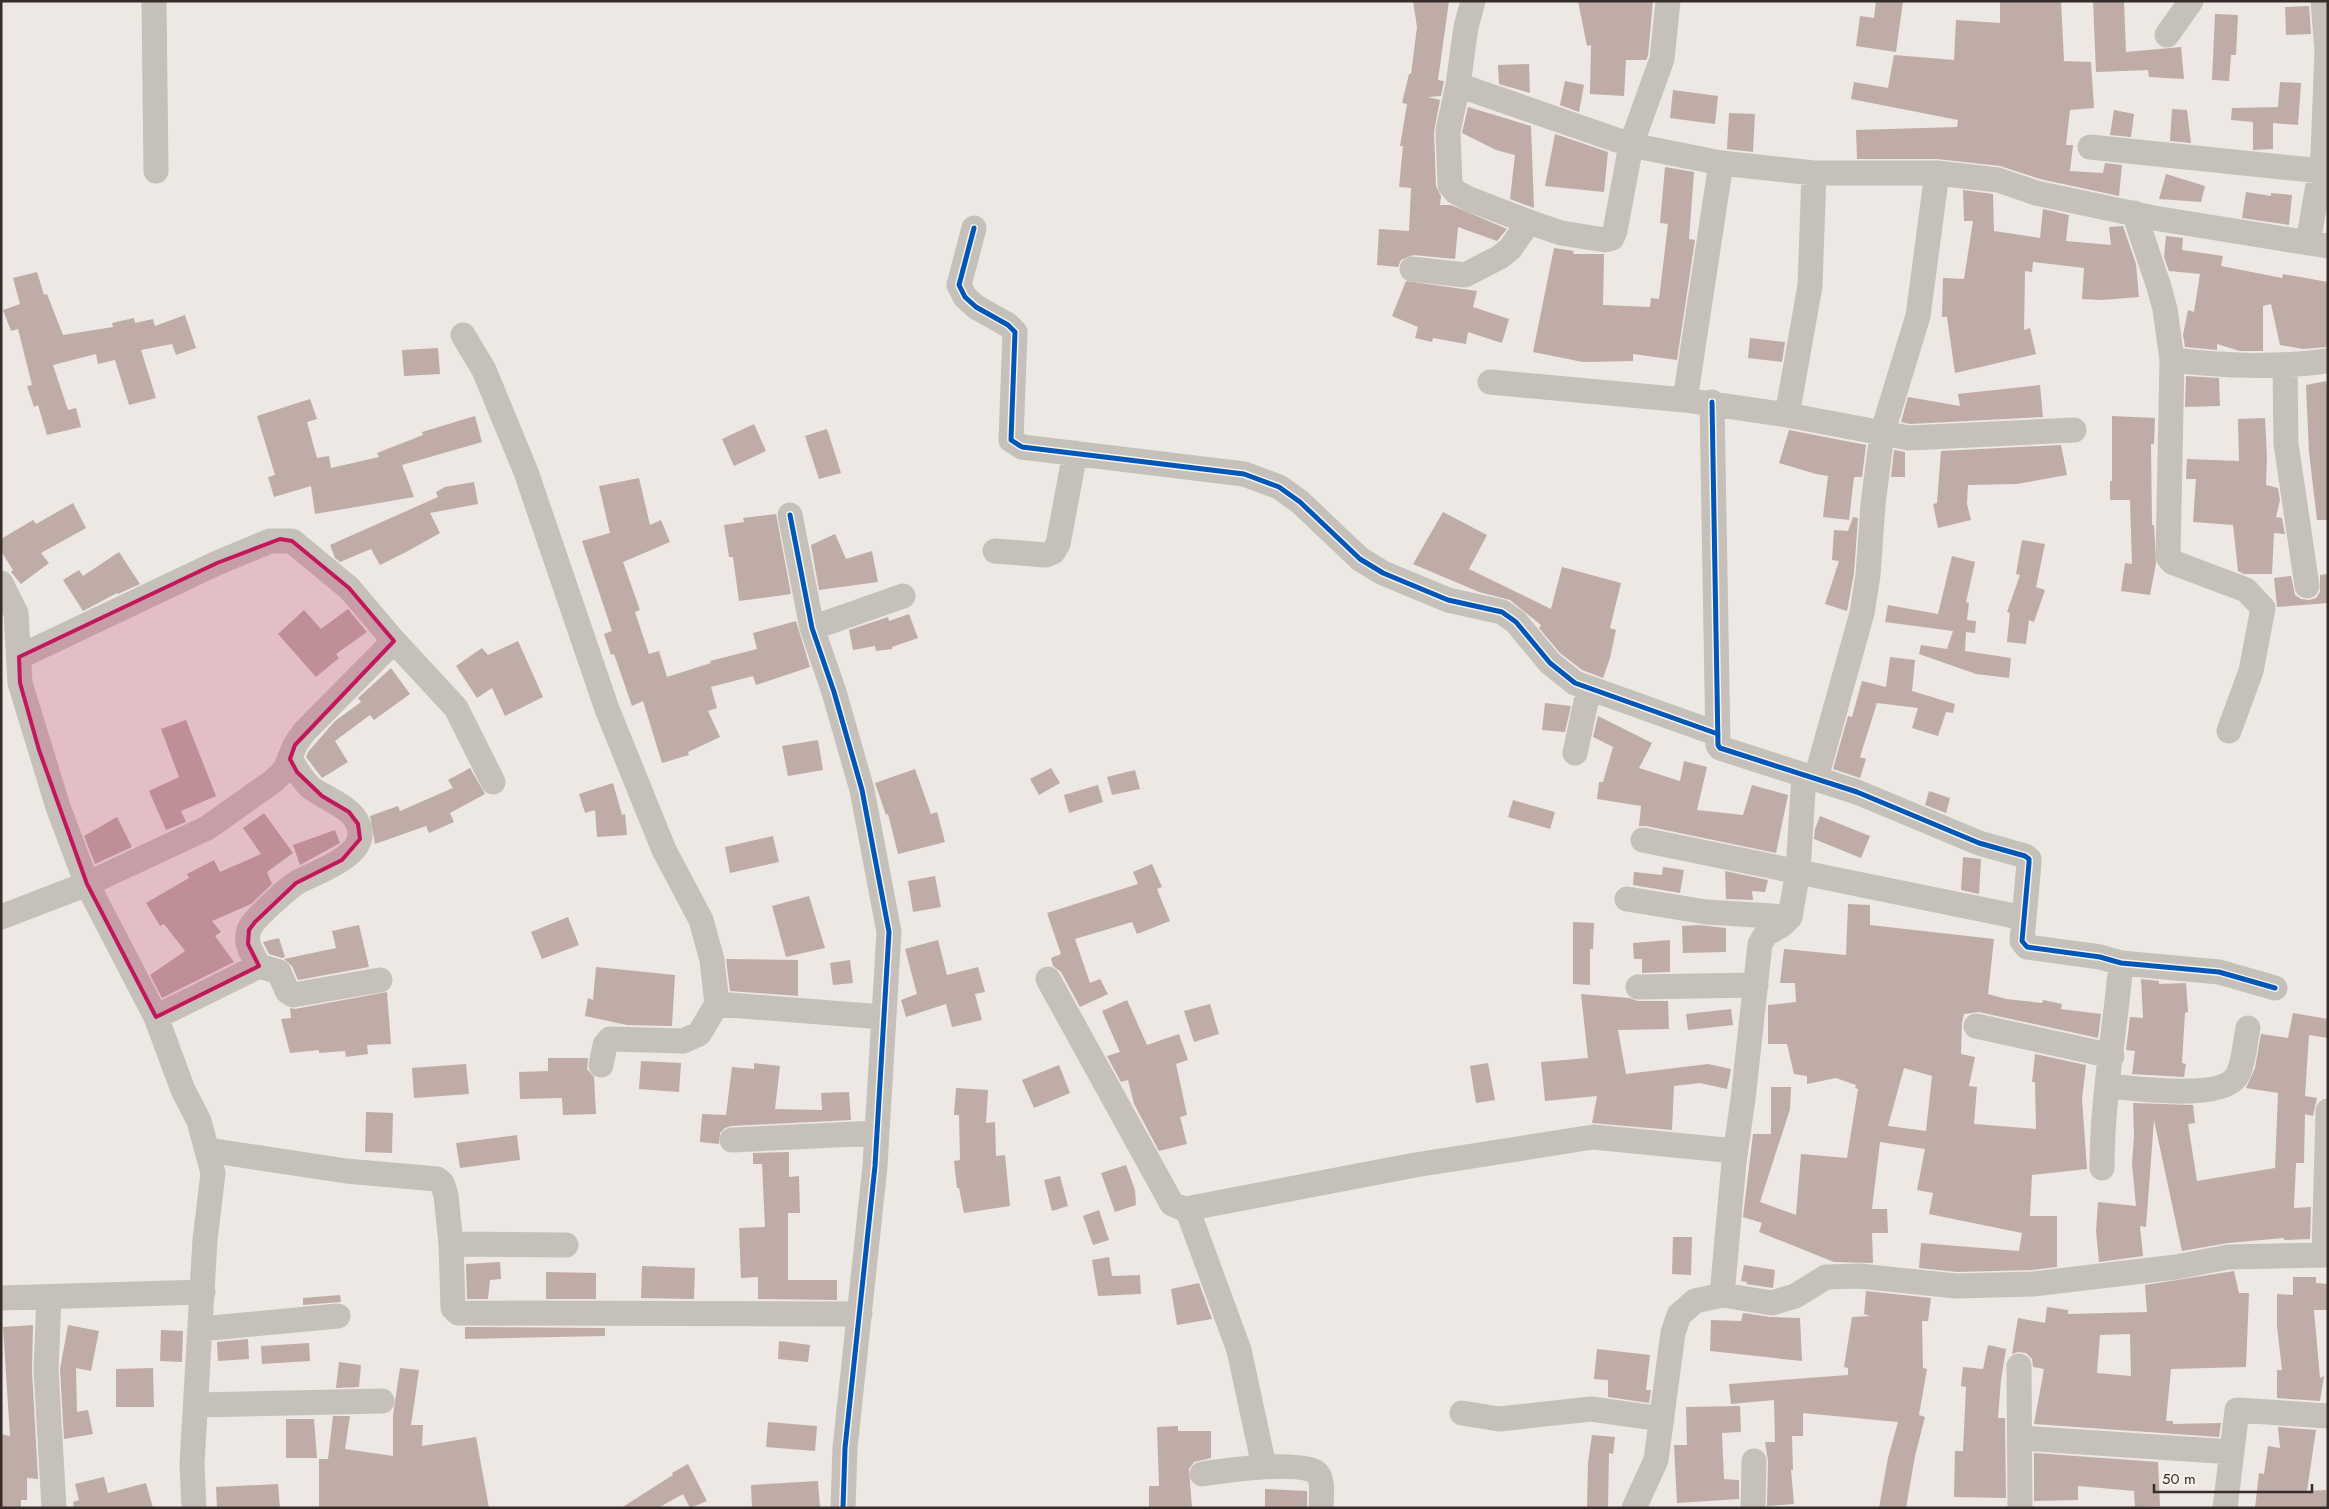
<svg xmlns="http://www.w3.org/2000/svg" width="2329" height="1509" font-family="Jost,sans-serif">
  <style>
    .building { fill: #bfaca6; fill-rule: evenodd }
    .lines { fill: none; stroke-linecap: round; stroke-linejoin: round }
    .minor { stroke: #c6c0bb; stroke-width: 25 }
    .cycleway-casing { stroke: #f9f2eb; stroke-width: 8 }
    .cycleway { stroke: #0057b8; stroke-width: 5 }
    .marked { fill: #c2185b; fill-opacity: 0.2; stroke: #c2185b; stroke-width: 4; stroke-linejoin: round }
  </style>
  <rect width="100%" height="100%" fill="#ede8e3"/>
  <!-- building -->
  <path class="building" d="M1413,1H1449L1438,80L1444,81L1441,96L1428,97L1440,100L1434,132L1436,186L1441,196L1440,205H1451L1507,229L1497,241L1458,227L1455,259L1413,255L1401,260L1398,267L1377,265L1379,229L1409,231L1411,188L1399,187L1403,146H1400L1407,104L1402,103L1409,74H1411L1417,27Z
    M1578,1H1653L1648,56L1646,60H1626L1624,96L1590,94L1591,45L1587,46Z
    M1876,1H1903L1896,52L1856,46L1860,16L1874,18Z
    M2000,1H2061L2064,61L2091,62L2094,108L2070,110L2066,145H2073L2070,171L2103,173L2105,163L2122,165L2119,196L2040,179L2000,166L1937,159H1857L1856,130L1957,127L1958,120L1851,99L1854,82L1888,88L1894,55L1954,60L1956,20L2000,23Z
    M2093,1H2124L2126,52L2181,47L2184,79L2149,77L2148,70L2096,72Z
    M2309,6L2311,34L2286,35L2285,7Z
    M2215,14L2238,15L2236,55H2231L2229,81L2212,80Z
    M1529,64L1530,93L1499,84L1498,65Z
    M1565,81L1584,85L1579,112L1560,105Z
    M2280,82L2301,83L2298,125L2273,123V149L2253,150V122L2231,120L2232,108L2278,107Z
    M1673,90L1718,96L1715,124L1670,118Z
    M1468,107L1531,126L1534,208L1510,199L1515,155L1496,150L1462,133Z
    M2172,109L2187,110L2191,143L2170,141Z
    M2114,110L2134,114L2131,137L2110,135Z
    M1729,113L1755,114L1753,152L1727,149Z
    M1555,134L1608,152L1604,192L1545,186Z
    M1665,167L1694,172L1689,239L1695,240L1677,360L1633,354V361L1583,362L1533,352L1554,248L1574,251L1573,254H1604L1603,305L1650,307L1651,298L1659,299L1668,224L1660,223Z
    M2166,174L2205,186L2201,202L2159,199Z
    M1963,190L1993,194L1994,231L2040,238L2043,209L2069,215L2066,241L2111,245L2109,227L2123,226L2136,264L2139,297L2102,300L2082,299L2084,268L2033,262L2032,272L2025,271L2024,330L2030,328L2036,354L1955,373L1947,317H1942L1943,278L1964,279L1973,221H1964Z
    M2246,192L2271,196V193L2292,195L2289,225L2242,218Z
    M2166,236L2183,238L2182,250L2223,256L2221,266L2282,278L2283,274L2328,282V347L2303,349L2280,345L2271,304L2263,306V351H2240L2217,344V350L2185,347L2183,335L2188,310L2194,312L2200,274L2169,271L2164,257Z
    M37,272L44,295L47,294L63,335L113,327L112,323L134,318L135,323L153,319L155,326L185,315L196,348L176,355L172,344L141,350L156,398L129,405L115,360L98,364L96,354L53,365L68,410L76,408L81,427L47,435L38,405L34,407L27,386L32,385L18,329L11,331L3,310L20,304L13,278Z
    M1406,281L1477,291L1473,307L1509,319L1502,343L1468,332L1466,344L1433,338L1432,342L1415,338L1418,327L1392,316Z
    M1750,338L1785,342L1782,362L1748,358Z
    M438,348L440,374L404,376L402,350Z
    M2186,376L2219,378L2220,406L2185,407Z
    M2326,381L2328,392V520H2317L2309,452L2306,385Z
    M2040,385L2043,417L1910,424L1901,422L1908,397L1960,406L1958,394Z
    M310,399L317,419L307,422L317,458L329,456L331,468L379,457L377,453L423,435L422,432L475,416L482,442L402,465L414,497L315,514L311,486L274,497L268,477L275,475L257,416Z
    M2112,416L2155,418L2154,444H2151L2152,525H2154L2156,563L2150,595L2121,591L2125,563L2132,564L2130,500H2110V481H2112Z
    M2265,418L2267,457L2266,485L2278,488L2280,500L2276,517L2282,518L2285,534L2274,533L2272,574H2244L2238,571L2233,525L2193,522L2196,479H2186L2187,459L2239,461L2238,419Z
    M754,424L766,451L734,466L722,439Z
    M827,429L841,473L819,479L805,436Z
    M1789,430L1866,445L1862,477H1854L1849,520L1823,517L1828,476L1816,474L1779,463Z
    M2061,445L2067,475L2017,484L1968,485L1967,504L1971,520L1938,528L1933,504L1937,503L1941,451Z
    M1894,450L1905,452V477H1891Z
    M639,478L650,525L661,520L670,542L623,562L640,610L635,612L649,654L659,651L667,677L711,663L710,661L757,649L753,633L796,621L810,667L756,685L753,676L711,687L717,708L708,711L720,737L688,752L689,755L662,763L643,701L632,706L614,654L611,655L604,634L612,631L582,541L610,533L599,486Z
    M474,482L478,504L430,513L440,533L408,551L380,565L371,549L340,562L335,558L330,545L438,497L436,492L445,487Z
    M73,503L86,528L41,553L49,563L21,584L11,572L13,570L1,551V539L33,520L36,524Z
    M1443,512L1487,535L1469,569L1551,609L1562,567L1621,583L1610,628L1616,630L1610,658L1603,678L1582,670L1560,653L1539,628L1541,625L1510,600L1479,592L1413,564Z
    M776,514L791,594L739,601L733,557H729L724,525L744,522L743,518Z
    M1853,517L1858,518L1854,573L1847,611L1825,604L1839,561L1832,560L1834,530L1848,531Z
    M835,534L846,559L872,551L878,582L819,590L811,545Z
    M2022,540L2045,544L2036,587L2045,590L2034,622L2029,620L2026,644L2007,642L2010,613L2007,612L2020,575L2016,574Z
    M119,552L140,584L118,594L117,593L83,611L63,580L79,570L83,576Z
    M1952,556L1975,562L1966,602L1969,603L1967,620L1976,621L1975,633L1966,632L1965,651L2011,658L2009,678L1976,674L1919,654L1921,645L1947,649L1953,631L1885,622L1888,605L1938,614Z
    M2328,574V603L2277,607L2274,578L2291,576L2295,595L2301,599L2309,600L2316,598L2320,592V575Z
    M348,609L367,632L336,654L339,658L316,677L278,634L304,610L321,629Z
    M909,614L918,638L892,647V649L876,651L875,646L853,650L849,630L888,617L889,621Z
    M518,641L543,697L505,716L492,688L477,698L456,666L482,648L488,655Z
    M1890,657L1915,660L1912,691L1955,704L1953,713L1946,712L1938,736L1912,728L1918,708L1877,703L1860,757L1866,759L1860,778L1833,769L1848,716L1852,717L1862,681L1886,687Z
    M391,668L410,694L374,720L370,715L335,741L348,762L322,778L306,757L308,752L335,721L361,702L358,698Z
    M1545,703L1571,706L1565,732L1542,730Z
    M1598,716L1652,743L1639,768L1680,781L1684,761L1707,767L1697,810L1743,815L1752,785L1788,795L1776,853L1646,826H1639L1641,806L1597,799L1599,782H1603L1613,747L1593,737Z
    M186,720L216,796L181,811L186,822L166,830L149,791L179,777L161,729Z
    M818,740L823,770L788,776L782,746Z
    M470,768L485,794L450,813L454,822L429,833L426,826L375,844L370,816L398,806L400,811L453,788L448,780Z
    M1051,768L1060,783L1039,795L1030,779Z
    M915,769L931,814L937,812L945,842L898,854L888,814L886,815L875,783Z
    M1135,770L1140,789L1112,795L1107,777Z
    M613,783L622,815L625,814L627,835L597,837L595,810L585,813L579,794Z
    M1098,785L1103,802L1069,813L1064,795Z
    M1929,791L1950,798L1946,813L1925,805Z
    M1513,800L1555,812L1550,829L1508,817Z
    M264,813L293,853L267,872L272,884L251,904L212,921L221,932L215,936L234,962L162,998L150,975L185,951L164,924L160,926L146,903L189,878L187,874L214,860L220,872L261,854L243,828Z
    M1820,816L1870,836L1861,858L1814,839L1815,829Z
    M117,817L132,847L95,864L84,836Z
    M335,830L340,843L300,865L293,845Z
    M773,836L779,862L730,873L725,847Z
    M1963,857L1981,859L1979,894L1961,890Z
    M1152,864L1162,887L1157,889L1170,921L1137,934L1132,922L1075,939L1090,983L1100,979L1108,994L1080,1007L1061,972L1053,966L1051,958L1061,954L1047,913L1138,884L1133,872Z
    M1663,867L1684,870L1680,893L1633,885L1634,872L1662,875Z
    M1725,871L1768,880L1765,892L1752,891L1753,900L1726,899Z
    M935,876L941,907L913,912L908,881Z
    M809,896L825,948L786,957L772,906Z
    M1848,904L1870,905V925L1994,939L1988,994L2006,999L2042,1003L2043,1000L2062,1004L2061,1009L2101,1014L2098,1038L1979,1012L1964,1014L1962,1023L1961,1054L1975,1057L1969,1086L1977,1087L1974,1124L2036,1129L2035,1082H2032L2035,1054L2086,1065L2082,1099L2087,1169L2032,1175L2030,1216H2057V1267L2032,1270L1957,1272L1919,1268L1921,1243L2019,1251L2022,1233L1929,1214L1933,1193L1917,1190L1925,1149L1880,1142L1872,1209H1887L1888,1233H1872L1873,1263L1834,1262L1759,1232L1762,1223L1743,1217L1753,1134H1771V1087H1791L1790,1109L1760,1202L1796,1215L1801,1154L1847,1158L1858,1089L1855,1088L1856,1085L1836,1078L1807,1084V1076L1794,1074L1787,1044H1768V1005L1796,1002L1795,983H1780L1784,949L1846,955ZM1904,1068L1932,1076L1926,1131L1888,1126Z
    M568,917L579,945L542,959L531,932Z
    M1573,922L1594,923L1593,949H1590V985L1573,984Z
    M359,925L369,967L298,980L292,966L284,959L336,948L332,931Z
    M1699,925L1726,928V952L1683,953L1682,926Z
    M279,938L285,957L282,958L269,954L263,942Z
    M938,940L947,975L978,967L985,992L975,994L982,1020L952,1027L946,1004L906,1017L901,1000L917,994L905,949Z
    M1670,940V972L1642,973V959H1634L1633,943Z
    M726,959L798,960V996L730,991Z
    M850,960L853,983L833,985L830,963Z
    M596,967L675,975L672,1026L627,1025L585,1016L588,998L593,1000Z
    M2141,979L2159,981V984L2186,983L2188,1012L2185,1013L2182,1063L2186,1064L2184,1077L2132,1074L2135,1051L2126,1050L2130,1017L2143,1018Z
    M387,992L391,1044L367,1045L368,1054L346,1057L345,1051L319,1053V1050L290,1053L281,1019L291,1018L290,1008L295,1009Z
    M1581,994L1629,998L1638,1001H1668L1669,1029L1618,1030L1626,1074L1708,1064L1731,1069L1727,1089L1700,1083L1674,1086L1672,1130L1592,1123L1597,1096L1545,1101L1541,1062L1588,1058Z
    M1127,1000L1147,1045L1179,1034L1188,1060L1176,1064L1187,1115L1180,1117L1187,1144L1159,1151L1134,1104L1128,1080L1121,1082L1107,1056L1120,1052L1102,1011Z
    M1210,1004L1219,1034L1194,1042L1184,1011Z
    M1731,1009L1733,1025L1688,1030L1686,1014Z
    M2293,1013L2328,1019V1038L2309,1035L2305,1096L2317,1098L2313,1116L2305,1114L2304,1163H2296L2294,1208L2311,1207L2310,1239L2284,1240V1238L2228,1243L2182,1251L2154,1120L2146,1227L2140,1226L2143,1256L2099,1262L2096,1231L2098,1202L2136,1206L2132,1164L2134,1136L2133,1103L2193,1105L2195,1123L2188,1124L2197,1181L2275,1168L2278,1093L2246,1088L2255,1068L2261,1034L2288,1038Z
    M548,1058H588L587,1069L594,1077L596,1114L563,1115L562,1098L520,1099L519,1072L548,1071Z
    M641,1061L681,1063L679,1092L639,1089Z
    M754,1063L780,1066L775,1109L822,1110L821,1093L849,1092L851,1120L731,1126L725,1128L720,1133L719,1144L700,1142L702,1114L726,1115L732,1067L754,1069Z
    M1488,1063L1495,1100L1476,1103L1470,1066Z
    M466,1064L469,1094L414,1098L412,1068Z
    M1059,1065L1070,1093L1034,1108L1022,1080Z
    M956,1088L988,1090L986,1123L995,1122L996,1156L1005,1155L1010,1206L964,1213L959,1188H957L954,1161L960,1160L959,1115H954Z
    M366,1112L393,1113L392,1153L365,1152Z
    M517,1135L520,1160L460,1168L456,1143Z
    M789,1152V1177L799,1176L800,1213H788V1280H837V1300L758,1299V1277L741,1278L739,1228L765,1227L762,1164H753V1153Z
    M1126,1165L1135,1190L1136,1205L1115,1212L1101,1173Z
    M1060,1176L1068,1206L1052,1211L1044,1180Z
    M1099,1210L1109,1240L1093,1245L1083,1216Z
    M1673,1237H1692L1691,1275L1672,1274Z
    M1109,1257L1112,1276L1140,1275L1141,1294L1098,1296L1092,1260Z
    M500,1262L501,1279L490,1280L488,1299H467L466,1264Z
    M1744,1265L1775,1270L1773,1288L1746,1284L1747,1282L1741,1281Z
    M642,1266L695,1268L694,1299L641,1298Z
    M2234,1271L2239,1293H2249L2246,1367L2171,1369L2166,1421H2173V1424L2221,1423L2219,1437L2034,1424L2044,1369L2033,1367L2032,1359L2026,1353L2018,1352L2012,1354L2018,1318L2045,1323L2047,1307L2068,1310V1314L2147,1312L2145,1285ZM2130,1334L2131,1376L2097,1373L2100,1335Z
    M546,1272L596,1273V1299H546Z
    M2293,1277H2316V1283L2328,1284V1310H2314L2320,1378L2324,1376L2320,1401L2277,1398V1370H2282L2277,1326V1294L2293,1295Z
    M1199,1283L1212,1319L1177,1325L1171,1289Z
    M1866,1291L1931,1298L1928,1321H1922L1923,1368L1927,1369L1919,1415L1925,1417L1915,1456L1906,1508H1879L1888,1458L1898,1422L1803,1413V1436H1792L1793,1470H1791L1794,1504L1767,1506L1768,1461L1765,1442H1775L1774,1400L1731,1404L1729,1384L1848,1375V1368L1844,1367L1852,1317L1870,1316L1864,1314Z
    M340,1295L341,1302L303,1305V1298Z
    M1743,1313L1770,1317L1800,1318L1802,1361L1710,1351L1711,1320L1741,1321Z
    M33,1325L32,1370L38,1479L27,1478V1500H21V1508H1V1434L10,1436L3,1327Z
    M68,1325L99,1331L91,1371L76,1368L77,1412L88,1410L93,1434L64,1439L60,1369Z
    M465,1327L605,1328V1336L465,1339Z
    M161,1330L183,1331L182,1362L160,1361Z
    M248,1339L249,1359L218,1361L217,1342Z
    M779,1341L810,1345L808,1362L778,1359Z
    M309,1343L310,1361L262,1364L261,1346Z
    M1988,1345L2006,1349L2001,1380L1998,1418H2005L2006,1498L1954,1497L1955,1451H1963L1966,1387L1961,1386L1963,1367L1983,1369Z
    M1597,1349L1650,1355L1646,1390H1651L1649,1403L1608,1397V1380L1594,1379Z
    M339,1362L361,1365L359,1387L336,1388Z
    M153,1368L154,1407H116V1369Z
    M400,1368L419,1370L411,1425H423L422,1446L476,1437L489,1508H319V1459H328L333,1416H350L345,1449L393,1456V1415Z
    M1740,1406L1741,1432L1722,1433L1724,1479L1739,1480V1499L1677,1503L1674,1445H1687L1686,1407Z
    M286,1419H314L317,1458H286Z
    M768,1422L817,1426L815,1451L766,1447Z
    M1178,1426V1431H1211V1458L1194,1462L1189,1469L1192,1508H1149V1486H1159L1157,1427Z
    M2278,1427L2316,1430L2307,1491L2326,1490L2327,1508H2255L2259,1473L2264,1474L2268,1446L2280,1448Z
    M1592,1435L1615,1437L1613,1454L1609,1453L1608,1508H1587L1588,1463Z
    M2034,1453L2158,1462L2160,1506L2135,1507L2134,1491L2078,1486V1500L2034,1501Z
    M688,1464L707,1501L690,1508L683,1494L658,1508H621L673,1475L672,1473Z
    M104,1477L108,1493L146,1483L153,1508H74L73,1502L79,1500L75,1484Z
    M818,1481L820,1508H752L751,1485Z
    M278,1484L280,1508H217L216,1487Z
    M1265,1489L1307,1491V1508H1265Z"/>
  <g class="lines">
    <!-- minor -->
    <path class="minor" d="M154,1L156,171
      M1473,1L1466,27L1458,85L1448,131L1450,185L1456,192L1469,199L1529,222L1561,233L1605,240L1612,238L1615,231L1631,145L1662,59L1668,1
      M2167,35L2191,1
      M1458,85L1631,145L1721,163L1814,173H1937L1998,180L2036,193L2154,218L2328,246
      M2090,147L2321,171
      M1721,163L1685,400L1787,415
      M1814,173L1810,286L1787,415L1909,438L2074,430
      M2134,213L2159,287L2165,309L2172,360L2168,557L2172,562L2246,590L2263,608L2251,671L2229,731
      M974,228L959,285L965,297L976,307L1008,325L1015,332L1011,440L1022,447L1244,474L1279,487L1300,502L1360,559L1383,573L1448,600L1502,612L1516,622L1550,663L1575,683L1718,734
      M2308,243L2323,155L2327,50L2323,1
      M1412,269L1465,275L1500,257L1510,249L1529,222
      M463,335L484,370L526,472L607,709L664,850L701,920L712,960L717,1004L699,1034L683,1041L610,1039L605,1045L601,1065
      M2172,360C2227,366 2273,368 2328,361
      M2285,366L2286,444L2307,586
      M1490,382L1685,400
      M1712,402L1718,745L1720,748L1857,792L1979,843L2025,856L2029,859V863L2022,941L2027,947L2100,957L2121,963L2219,972L2275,988
      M790,515L812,628L834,692L862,790L889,932L875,1166L845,1448L843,1508
      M995,551L1046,555L1053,552L1058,544L1075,453
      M1,583L16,613L20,683L58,807L87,884L156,1017L183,1090L199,1121L213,1173L205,1240L192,1464L194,1508
      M812,628L903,596
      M394,641L456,708L493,782
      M1575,753L1589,688
      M1816,778L1862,613L1868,575L1873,504L1882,434L1918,316L1937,173
      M1643,840L2024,918
      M1627,899L1706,912L1790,917
      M1,917L87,884L207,828L272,782L285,770L295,745L304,732L394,641L349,588L292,541H270L217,563L19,657
      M259,966C253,955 244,943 249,930C252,920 288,888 298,882C318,871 371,855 358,824C352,807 324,798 310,787C302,779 296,769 290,759
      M1048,979L1172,1204L1189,1211
      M1638,987L1756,985
      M717,1004L883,1017
      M156,1017L259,966L279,972L287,991L293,995L380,980
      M1976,1026L2112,1056
      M2108,1086C2135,1088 2225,1102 2238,1074C2244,1062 2245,1042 2248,1028
      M732,1140L877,1133
      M208,1150L346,1171L437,1179L442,1183L446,1195L451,1244L453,1308L458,1313L860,1314
      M2102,1168C2102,1099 2115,1031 2121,963
      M451,1244L566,1245
      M2324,1255L2328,1111
      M1722,1295L1734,1162L1743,1099L1760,944L1766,934L1782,925L1790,917L1798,871L1804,775
      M49,1297L46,1369L54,1508
      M1,1298L203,1292
      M201,1329L338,1316
      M2019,1366L2020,1508
      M196,1405L382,1401
      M1462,1413L1499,1419L1591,1409L1662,1419
      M2020,1438L2232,1452
      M1264,1466L1239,1350L1189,1214L1191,1208L1415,1165L1593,1137L1735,1151
      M1202,1474C1222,1471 1304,1459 1317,1473C1324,1481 1321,1498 1321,1508
      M1634,1508L1656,1460L1673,1333L1679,1315L1695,1301L1722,1295L1772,1303L1795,1296L1826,1277L1859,1276L1956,1286L2033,1284L2176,1267L2228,1257L2328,1255
      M1753,1508L1754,1461
      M2225,1508L2237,1410L2328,1416"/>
    <defs>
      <path id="cycleway" d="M974,228L959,285L965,297L976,307L1008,325L1015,332L1011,440L1022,447L1244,474L1279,487L1300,502L1360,559L1383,573L1448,600L1502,612L1516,622L1550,663L1575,683L1718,734
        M1712,402L1718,745L1720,748L1857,792L1979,843L2025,856L2029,859V863L2022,941L2027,947L2100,957L2121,963L2219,972L2275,988
        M790,515L812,628L834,692L862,790L889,932L875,1166L845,1448L843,1508"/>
    </defs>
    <!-- cycleway casing -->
    <use href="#cycleway" class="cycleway-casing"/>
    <!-- cycleway -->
    <use href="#cycleway" class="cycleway"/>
  </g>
  <!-- marked area -->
  <path class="marked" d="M280,539L292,541L349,588L394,641L295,745L290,759L297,772L322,796L349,812L358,824L360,839L342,860L296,883L255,922L249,930L248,944L259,966L156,1017L87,884L39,750L20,683L19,657L217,563Z"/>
  <!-- border -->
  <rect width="2329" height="1509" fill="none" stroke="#362d2a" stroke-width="5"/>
  <!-- scale -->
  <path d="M2154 1484v8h158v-8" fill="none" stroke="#362d2a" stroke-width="2.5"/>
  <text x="2162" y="1484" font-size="15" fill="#362d2a" stroke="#f9f2eb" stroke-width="4" paint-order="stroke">50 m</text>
</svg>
